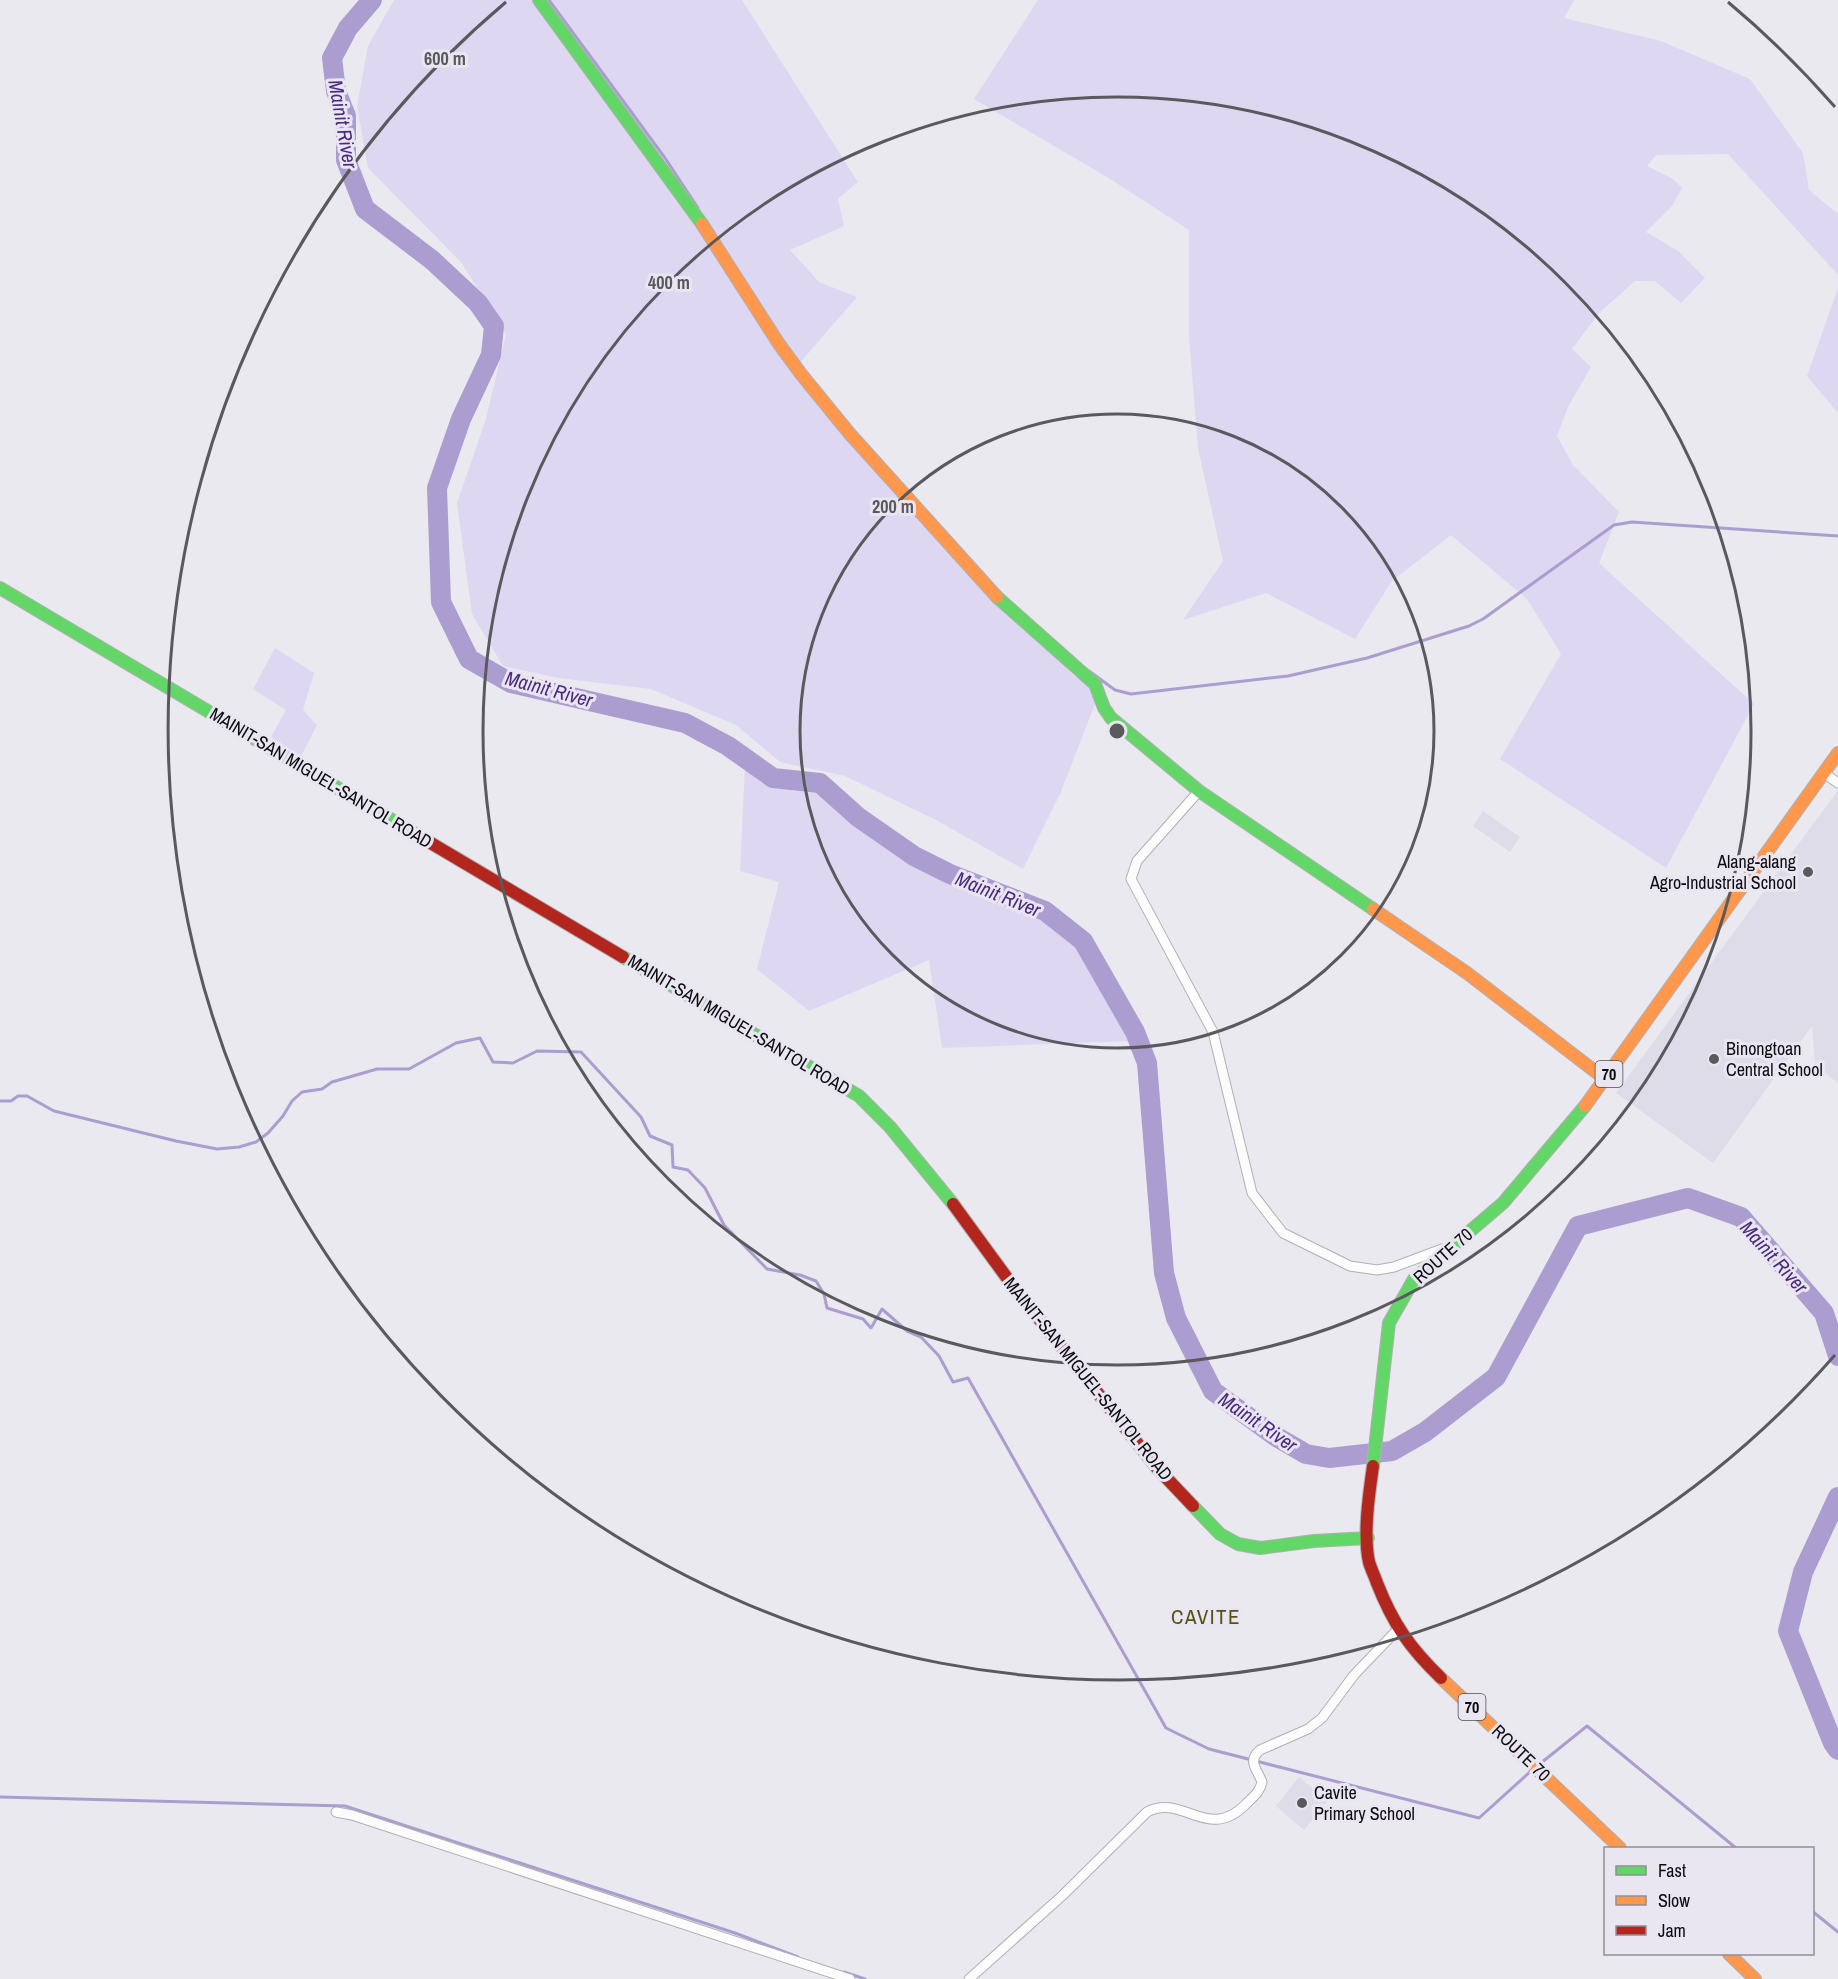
<svg xmlns="http://www.w3.org/2000/svg" width="1838" height="1979" font-family="'Archivo Narrow',sans-serif">
  <style>
    .built { fill: #dedce9 }
    .green { fill: #ded7f2 }
    .lines { fill: none; stroke-linecap: round; stroke-linejoin: round }
    .stream { stroke: #ac9dd0; stroke-width: 3 }
    .river { stroke: #ac9dd0; stroke-width: 20 }
    .street-casing { stroke: #b0b0b4; stroke-width: 11 }
    .fast-casing { stroke: #b0b0b4; stroke-width: 14 }
    .slow-casing { stroke: #b0b0b4; stroke-width: 14 }
    .jam-casing { stroke: #b0b0b4; stroke-width: 14 }
    .street { stroke: #fcfcfd; stroke-width: 9 }
    .fast { stroke: #63d668; stroke-width: 12 }
    .slow { stroke: #ff974d; stroke-width: 12 }
    .jam { stroke: #b3261e; stroke-width: 12 }
    .ring { fill: none; stroke: #5a595d; stroke-width: 3 }
    .poi-dot { fill: #5a595d; stroke: #e9e6f2; stroke-width: 2 }
    .labels { text-anchor: middle; stroke-width: 6; stroke-linejoin: round; paint-order: stroke }
    .shield { fill: #e9e6f2; stroke: #4e4d53; stroke-width: 1.5 }
    .shield-label { font-size: 16px; font-weight: bold; fill: #0c0b0f }
    .street-label { font-size: 18px; fill: #0c0b0f; stroke: #e9e6f2 }
    .poi-label { font-size: 18px; fill: #0c0b0f; stroke: #e9e6f2; text-anchor: start }
    .water-label { font-size: 20px; font-style: italic; fill: #492a7d; stroke: #e9e6f2 }
    .quarter-label { font-size: 21px; letter-spacing: 1.5px; fill: #575114; stroke: #e9e6f2 }
    .centre { fill: #5a595d; stroke: #e9e6f2; stroke-width: 3 }
    .ring-label { font-size: 18px; text-anchor: middle; font-weight: bold; fill: #5a595d; stroke: #e9e6f2; stroke-width: 6; stroke-linejoin: round; paint-order: stroke }
  </style>
  <rect width="100%" height="100%" fill="#eae9ef"/>
  <!-- built -->
  <path class="built" d="M1838,790V1083L1815,1065L1812,1026L1713,1163L1616,1093Z
    M1483,811L1520,837L1510,852L1473,826Z
    M1299,1777L1328,1801L1304,1830L1276,1806Z"/>
  <!-- green -->
  <path class="green" d="M394,0H742L858,182L838,199L844,226L790,250L819,282L857,297L798,365L991,587L1075,677L1104,681L1060,794L1023,869L936,820L845,776L780,762L736,725L651,689L558,678L503,666L472,614L457,503L486,419L506,334L461,262L368,168L357,106L368,46Z
    M1038,0H1574L1564,18L1661,41L1750,79L1803,153L1809,190L1838,214V275L1728,154L1656,155L1647,166L1673,179L1682,188L1672,206L1646,232L1678,251L1705,278L1681,303L1655,281H1635L1600,312L1572,349L1591,367L1568,407L1557,436L1573,465L1619,512L1599,563L1754,704L1666,868L1500,759L1561,654L1527,599L1451,535L1392,581L1355,639L1266,593L1183,620L1223,561L1198,448L1189,336V230L1107,177L974,99Z
    M1838,288V413L1807,376Z
    M275,648L314,673L303,710L317,725L300,758L271,737L286,710L253,689Z
    M745,765L773,778L820,783L865,822L949,874L1045,911L1083,941L1128,1019L1134,1041L942,1048L929,960L809,1011L757,969L779,882L740,871Z"/>
  <g class="lines">
    <!-- stream -->
    <path class="stream" d="M549,0L665,158L698,208
      M1089,671L1115,690L1131,694L1288,676L1367,658L1469,626L1483,619L1614,525L1632,522L1838,536
      M0,1101H11L18,1096H27L54,1111L176,1141L217,1149L239,1147L256,1142L268,1133L283,1116L292,1101L302,1092L322,1089L332,1082L377,1069H409L456,1043L480,1038L493,1062L513,1063L537,1051L581,1052L641,1117L650,1136L672,1145L673,1167L688,1170L705,1188L724,1225L767,1269L800,1275L816,1281L824,1294L827,1308L863,1319L871,1328L882,1309L907,1331L921,1337L939,1356L953,1382L968,1378L1166,1728L1209,1749L1479,1818L1531,1771
      M1541,1763L1587,1726L1736,1848
      M0,1797L345,1806L735,1933L798,1957
      M1812,1911L1838,1932
      M844,1972L865,1979"/>
    <!-- river -->
    <path class="river" d="M372,0L348,28L332,58L336,91L346,116V160L365,209L432,260L478,303L494,326L491,355L461,419L437,488L441,602L469,659L511,683L685,723L728,746L773,778L820,783L858,817L914,856L950,874L1045,911L1083,941L1135,1032L1147,1063L1164,1273L1176,1318L1213,1391L1275,1436L1306,1454L1329,1458L1392,1451L1425,1432L1496,1377L1578,1226L1688,1198L1741,1217L1824,1313L1838,1356
      M1838,1497L1803,1572L1788,1631L1833,1743L1838,1750"/>
    <defs>
      <path id="street" d="M1824,773L1838,783
        M1199,791L1137,861L1131,879L1213,1032L1252,1193L1283,1233L1350,1266L1377,1270L1394,1267L1442,1249
        M336,1812L352,1815L850,1979
        M969,1979L1063,1895L1147,1812C1183,1793 1208,1843 1246,1804C1253,1797 1260,1792 1262,1782C1257,1769 1247,1761 1260,1750L1308,1729L1322,1718L1354,1675L1398,1629"/>
      <path id="fast" d="M539,0L702,224
        M0,588L419,836
        M997,597L1095,684L1104,708L1111,718L1199,791L1373,909
        M623,957L859,1096L890,1127L953,1204
        M1373,1466L1389,1323L1414,1279L1503,1203L1585,1106
        M1193,1506L1220,1534L1238,1544L1260,1548L1314,1541L1368,1538"/>
      <path id="slow" d="M702,224L779,344L801,374L850,434L997,597
        M1373,909L1467,973L1605,1079
        M1585,1106L1838,753
        M1441,1678L1620,1848
        M1729,1954L1755,1979"/>
      <path id="jam" d="M419,836L623,957
        M953,1204L1010,1282L1157,1468L1193,1506
        M1373,1466C1369,1494 1363,1534 1369,1562C1371,1569 1375,1577 1377,1583C1393,1624 1410,1648 1441,1678"/>
    </defs>
    <!-- street casing -->
    <use href="#street" class="street-casing"/>
    <!-- fast casing -->
    <use href="#fast" class="fast-casing"/>
    <!-- slow casing -->
    <use href="#slow" class="slow-casing"/>
    <!-- jam casing -->
    <use href="#jam" class="jam-casing"/>
    <!-- street -->
    <use href="#street" class="street"/>
    <!-- fast -->
    <use href="#fast" class="fast"/>
    <!-- slow -->
    <use href="#slow" class="slow"/>
    <!-- jam -->
    <use href="#jam" class="jam"/>
  </g>
  <!-- distance rings -->
  <g class="ring">
    <circle cx="1117" cy="731" r="317"/>
    <circle cx="1117" cy="731" r="634"/>
    <path d="M1835 1355A951 951 0 1 1 506 2M1728 2A951 951 0 0 1 1835 107"/>
  </g>
  <!-- markers -->
  <g class="poi-dot">
    <circle cx="1808" cy="872" r="6"/>
    <circle cx="1714" cy="1059" r="6"/>
    <circle cx="1302" cy="1803" r="6"/>
  </g>
  <g class="labels">
    <!-- shield labels -->
    <g class="shield">
      <rect x="1595.5" y="1061" width="27" height="26" rx="4.5"/>
      <rect x="1458.5" y="1694" width="27" height="26" rx="4.5"/>
    </g>
    <g class="shield-label">
      <text x="1609" y="1080">70</text>
      <text x="1472" y="1713">70</text>
    </g>
    <!-- street labels -->
    <g class="street-label">
      <text transform="translate(321 778) rotate(31)" y="6">MAINIT-SAN MIGUEL-SANTOL ROAD</text>
      <text transform="translate(739 1025) rotate(31)" y="6">MAINIT-SAN MIGUEL-SANTOL ROAD</text>
      <text transform="translate(1443 1256) rotate(-42)" y="6">ROUTE 70</text>
      <text transform="translate(1088 1379) rotate(51)" y="6">MAINIT-SAN MIGUEL-SANTOL ROAD</text>
      <text transform="translate(1521 1753) rotate(44)" y="6">ROUTE 70</text>
    </g>
    <!-- poi labels -->
    <g class="poi-label">
      <text x="1796" y="868" text-anchor="end">Alang-alang<tspan x="1796" dy="21">Agro-Industrial School</tspan></text>
      <text x="1726" y="1055">Binongtoan<tspan x="1726" dy="21">Central School</tspan></text>
      <text x="1314" y="1799">Cavite<tspan x="1314" dy="21">Primary School</tspan></text>
    </g>
    <!-- water labels -->
    <g class="water-label">
      <text transform="translate(343 124) rotate(80)" y="7">Mainit River</text>
      <text transform="translate(549 689) rotate(15)" y="7">Mainit River</text>
      <text transform="translate(998 894) rotate(22)" y="7">Mainit River</text>
      <text transform="translate(1774 1257) rotate(48)" y="7">Mainit River</text>
      <text transform="translate(1258 1422) rotate(34)" y="7">Mainit River</text>
    </g>
    <!-- quarter labels -->
    <g class="quarter-label">
      <text x="1206" y="1624">CAVITE</text>
    </g>
  </g>
  <circle cx="1117" cy="731" r="9" class="centre"/>
  <g class="ring-label">
    <text x="445" y="65">600 m</text>
    <text x="669" y="289">400 m</text>
    <text x="893" y="513">200 m</text>
  </g>
  <!-- legend -->
  <rect x="1604" y="1847" width="210" height="108" fill="#e9e6f2" stroke="#918e97" stroke-width="1.5"/>
  <rect x="1616" y="1866" width="30" height="9" fill="#63d668" stroke="#918e97" stroke-width="1.5"/>
  <text x="1658" y="1877" font-size="18" fill="#0c0b0f">Fast</text>
  <rect x="1616" y="1896" width="30" height="9" fill="#ff974d" stroke="#918e97" stroke-width="1.5"/>
  <text x="1658" y="1907" font-size="18" fill="#0c0b0f">Slow</text>
  <rect x="1616" y="1926" width="30" height="9" fill="#b3261e" stroke="#918e97" stroke-width="1.5"/>
  <text x="1658" y="1937" font-size="18" fill="#0c0b0f">Jam</text>
</svg>
